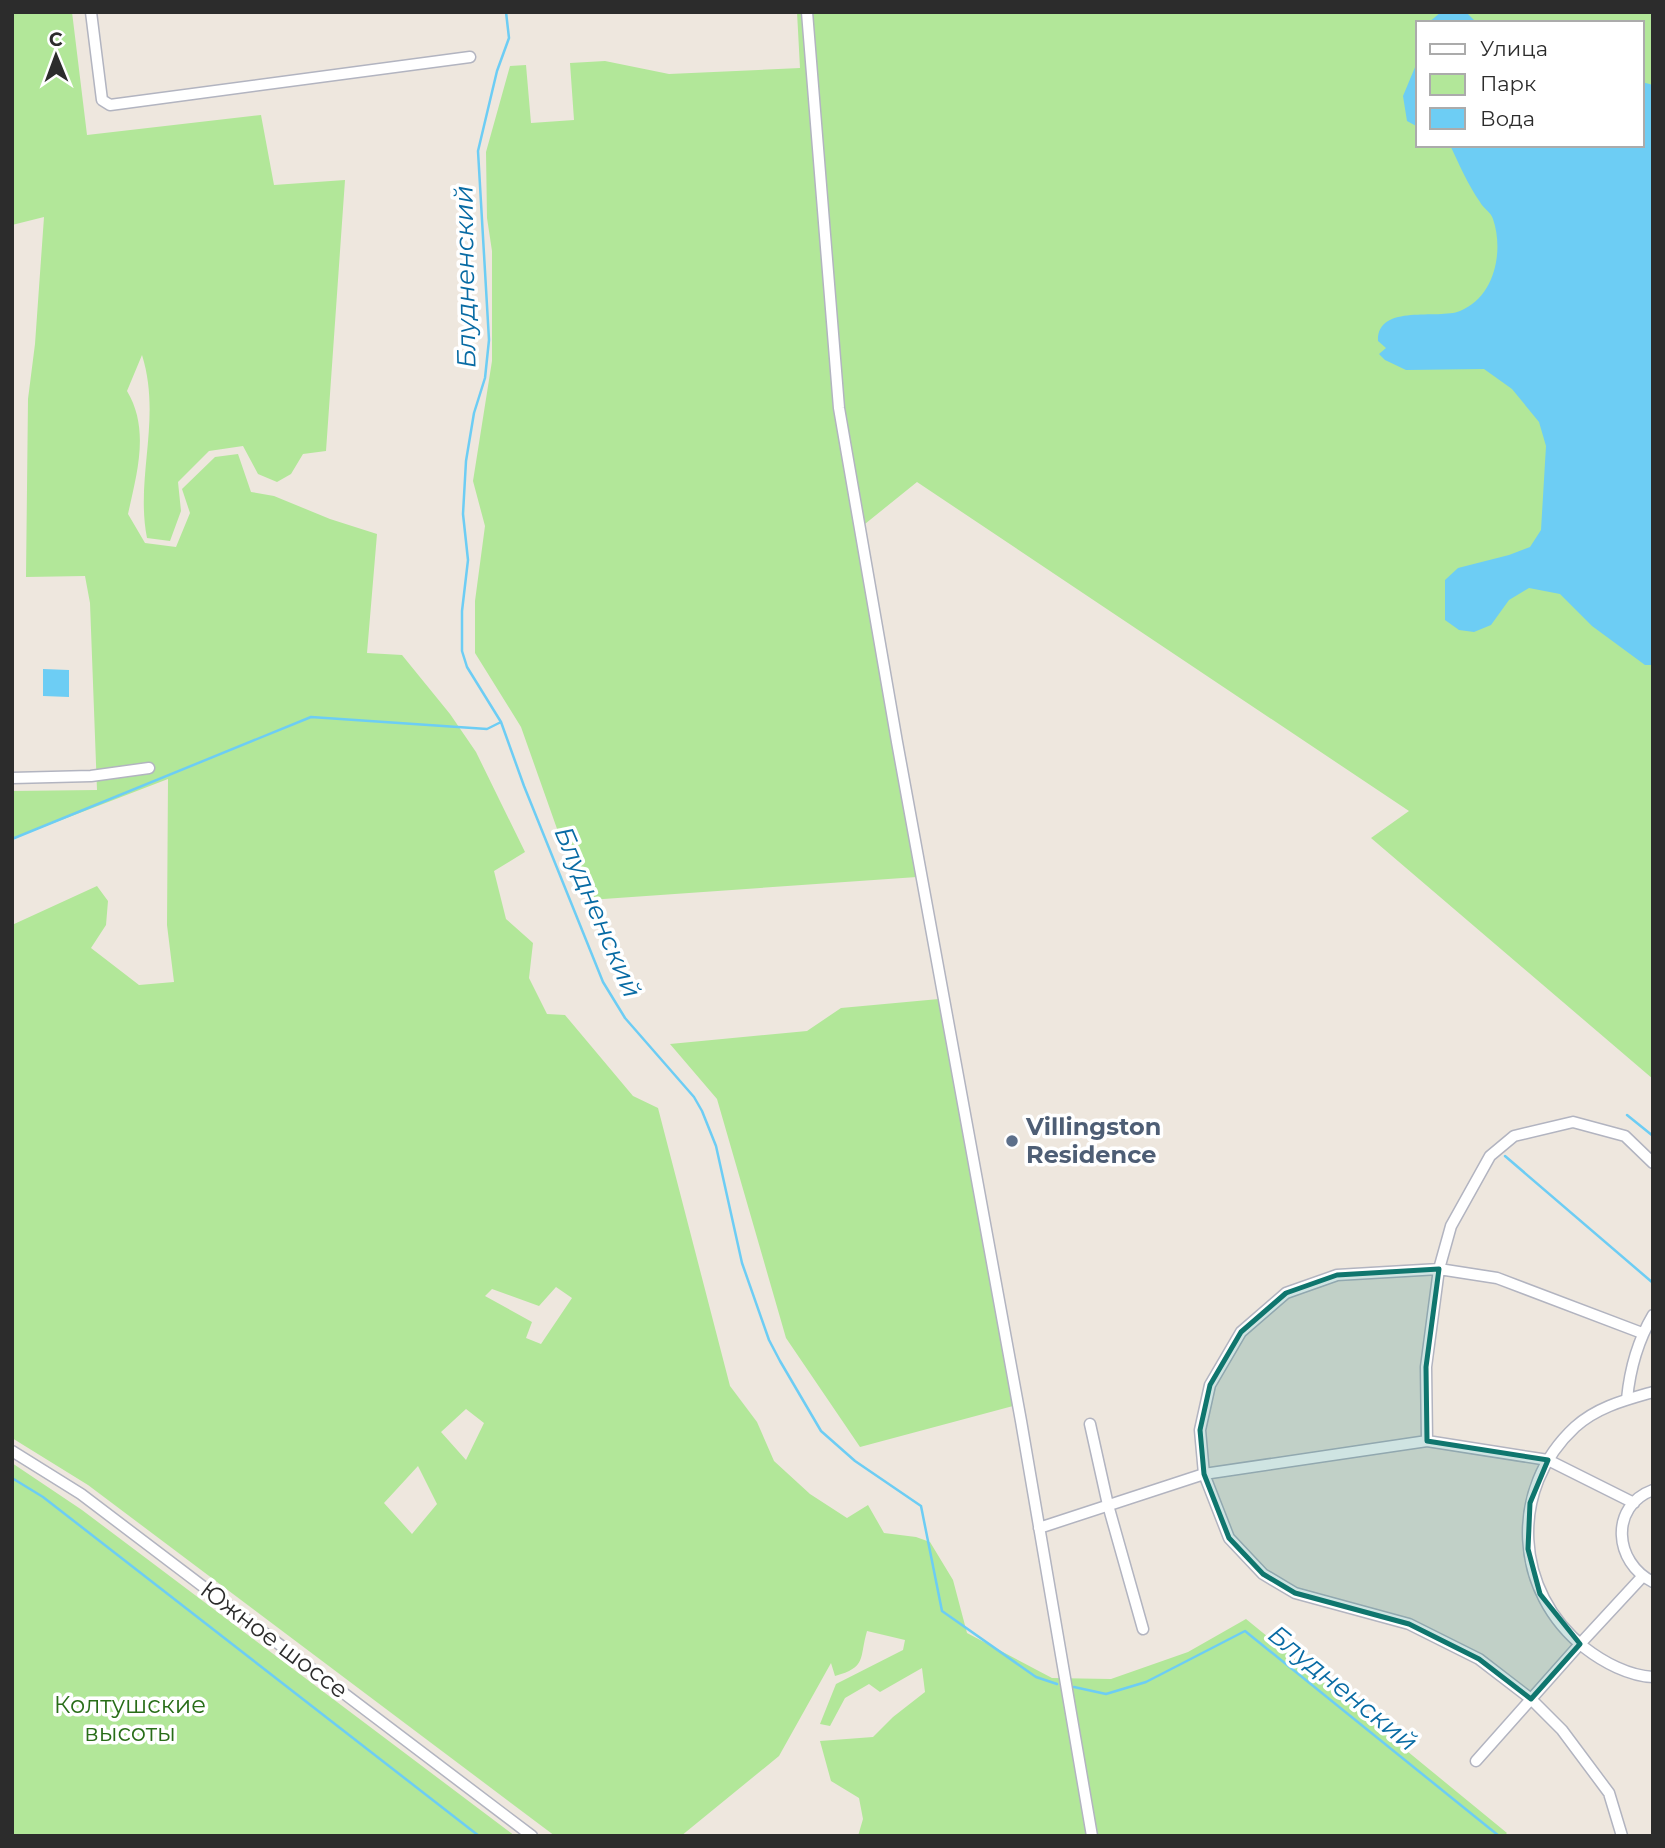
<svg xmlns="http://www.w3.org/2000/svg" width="1665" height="1848" font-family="Montserrat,sans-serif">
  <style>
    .green { fill: #b2e799; fill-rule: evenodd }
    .water { fill: #6dcdf4 }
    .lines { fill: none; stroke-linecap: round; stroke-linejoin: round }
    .stream { stroke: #6dcdf4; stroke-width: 2.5 }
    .minor-casing { stroke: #b2b4c0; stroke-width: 13 }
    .minor { stroke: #fff; stroke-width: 10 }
    .marked { fill: #0f766e; fill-opacity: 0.2; stroke: #0f766e; stroke-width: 5; stroke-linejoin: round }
    .service-dot { fill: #5c6f8a; stroke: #fff; stroke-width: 2.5 }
    .labels { text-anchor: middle; stroke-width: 7; stroke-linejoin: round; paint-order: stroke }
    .service-label { font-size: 24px; font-weight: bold; fill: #4e5e75; stroke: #fff; text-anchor: start }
    .street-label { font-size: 24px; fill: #2c2c2c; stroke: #fff }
    .park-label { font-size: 24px; fill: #286d18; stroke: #fff }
    .water-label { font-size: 26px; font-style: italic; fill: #086ba4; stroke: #fff }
  </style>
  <rect width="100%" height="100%" fill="#eee7de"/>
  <!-- green -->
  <path class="green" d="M12,12H72L87,135L261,115L274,185L345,180L326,451L303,454L291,474L277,482L258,474L243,446L209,451L178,482L181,511L170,541L147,538C135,477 162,419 142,355L127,391C150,429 137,473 128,514L145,543L176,547L190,513L182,489L215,457L238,454L251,492L274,496L330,519L377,534L367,653L402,655L450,714L476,752L525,852L494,871L506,919L533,943L529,978L547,1014L565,1015L633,1096L658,1108L730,1386L757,1422L774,1461L810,1494L847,1518L868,1505L884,1533L916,1537L930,1542L953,1580L967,1633L1052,1678L1111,1679L1188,1652L1246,1619L1507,1833L1504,1836H858L863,1819L859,1798L831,1781L820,1741L873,1737L893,1717L925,1692L922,1668L880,1692L869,1684L845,1698L830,1726L820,1724L836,1684L903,1650L905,1640L867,1631C859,1659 867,1667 835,1676L831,1663L779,1756L681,1836H555L88,1485L12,1438V925L97,886L108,901L106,925L91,948L139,985L174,982L167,925L168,779L12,839V791L97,790L90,603L85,576L26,577L28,399L35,344L44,217L12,225ZM556,1287L572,1298L541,1344L526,1338L532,1322L485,1296L492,1289L539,1306ZM466,1409L484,1423L466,1460L441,1432ZM418,1466L437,1504L412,1534L384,1503Z
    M797,12H1653V1079L1371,838L1409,811L917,482L855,532L917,877L589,900L573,874L521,727L475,653V601L485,526L473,481L492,361V251L487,218L486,152L510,66L526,65L531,123L574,120L570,63L605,61L669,74L800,68ZM1418,23H1642V145H1418Z
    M939,999L1013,1406L860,1447L786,1338L717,1099L670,1044L807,1031L841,1008Z
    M12,1463L82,1510L515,1836H12Z"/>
  <!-- water -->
  <path class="water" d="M1441,12L1467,13L1477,23H1428Z
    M1418,60V127L1407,121L1403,96Z
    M1642,82L1653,85V665H1645L1592,626L1560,594L1529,588L1509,600L1491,625L1474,632L1459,630L1445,620V580L1458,568L1509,555L1530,547L1541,530L1546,446L1539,422L1512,389L1484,369L1406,370L1385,360L1379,354L1386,348L1378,341C1377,303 1438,320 1460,311C1495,297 1504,251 1493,219C1491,212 1483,208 1480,202C1468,185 1459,164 1450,145H1642Z
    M43,669L69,670V697L43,696Z"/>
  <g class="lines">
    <!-- stream -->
    <path class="stream" d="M506,12L509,38L497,71L478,151L489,340L485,378L474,413L466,461L463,514L468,560L462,611V651L467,667L501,722L524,786L603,982L625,1018L694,1097L702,1111L716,1146L742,1263L769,1340L780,1361L821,1431L855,1461L921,1506L942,1611L1036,1677L1057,1684
      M12,839L311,717L487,729L501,722
      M1627,1115L1653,1136
      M1505,1156L1653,1283
      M12,1478L43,1497L479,1836
      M1074,1687L1106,1694L1146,1682L1245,1631L1499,1836"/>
    <defs>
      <path id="minor" d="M91,12L102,100L110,105L470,57
        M807,12L839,408L897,742L1021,1421L1092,1836
        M12,778L91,776L149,768
        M1653,1392C1625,1400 1597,1407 1575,1427C1508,1489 1514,1592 1585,1648C1603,1662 1629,1676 1653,1677
        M1627,1399C1630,1368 1637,1342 1653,1315
        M1090,1424L1108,1505L1143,1629
        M1427,1441L1426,1367L1439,1269L1451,1226L1490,1156L1514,1136L1573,1122L1625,1136L1653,1163
        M12,1451L81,1494L532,1836
        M1653,1490C1609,1506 1614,1563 1653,1582
        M1039,1528L1204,1474L1427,1441L1548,1460L1634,1503
        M1476,1761L1580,1644L1642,1577
        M1622,1836L1609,1793L1562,1730L1531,1699L1479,1659L1409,1624L1295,1593L1263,1574L1229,1538L1204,1474L1200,1430L1210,1385L1241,1332L1286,1293L1337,1275L1439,1269L1497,1278L1642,1333"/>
    </defs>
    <!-- minor casing -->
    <use href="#minor" class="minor-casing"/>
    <!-- minor -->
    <use href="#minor" class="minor"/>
  </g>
  <!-- marked area -->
  <path class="marked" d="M1439,1269L1426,1367L1427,1441L1548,1460L1530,1503L1528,1549L1540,1594L1580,1644L1531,1699L1479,1659L1409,1624L1295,1593L1263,1574L1229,1538L1204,1474L1200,1430L1210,1385L1241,1332L1286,1293L1337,1275Z"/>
  <!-- markers -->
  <circle class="service-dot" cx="1012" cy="1141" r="7"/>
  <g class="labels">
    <!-- service labels -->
    <g class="service-label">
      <text x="1026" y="1135">Villingston<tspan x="1026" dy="28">Residence</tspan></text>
    </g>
    <!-- street labels -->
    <g class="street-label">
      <text transform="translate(274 1640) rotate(37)" y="8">Южное шоссе</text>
    </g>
    <!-- park labels -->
    <g class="park-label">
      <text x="130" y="1713">Колтушские<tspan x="130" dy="28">высоты</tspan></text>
    </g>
    <!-- water labels -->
    <g class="water-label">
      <text transform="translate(465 277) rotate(-91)" y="9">Блудненский</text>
      <text transform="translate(598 912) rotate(67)" y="9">Блудненский</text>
      <text transform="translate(1343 1688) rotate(39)" y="9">Блудненский</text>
    </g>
  </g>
  <!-- border -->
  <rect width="1665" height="1848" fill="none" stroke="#2c2c2c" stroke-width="28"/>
  <!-- legend -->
  <rect x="1416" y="21" width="228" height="126" fill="#ffffff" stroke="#ababab" stroke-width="2"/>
  <rect x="1430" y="44" width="35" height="10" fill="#ffffff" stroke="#ababab" stroke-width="2"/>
  <text x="1480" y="56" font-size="21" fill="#2c2c2c">Улица</text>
  <rect x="1430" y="74" width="35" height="21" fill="#b2e799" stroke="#ababab" stroke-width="2"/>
  <text x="1480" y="91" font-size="21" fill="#2c2c2c">Парк</text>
  <rect x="1430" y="108" width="35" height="21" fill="#6dcdf4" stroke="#ababab" stroke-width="2"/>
  <text x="1480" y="126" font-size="21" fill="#2c2c2c">Вода</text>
  <!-- north arrow -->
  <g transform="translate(56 56) rotate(359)" stroke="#ffffff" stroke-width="5" paint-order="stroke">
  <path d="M0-5L12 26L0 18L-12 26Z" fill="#2c2c2c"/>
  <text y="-10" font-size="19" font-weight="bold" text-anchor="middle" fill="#2c2c2c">С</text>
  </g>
</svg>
